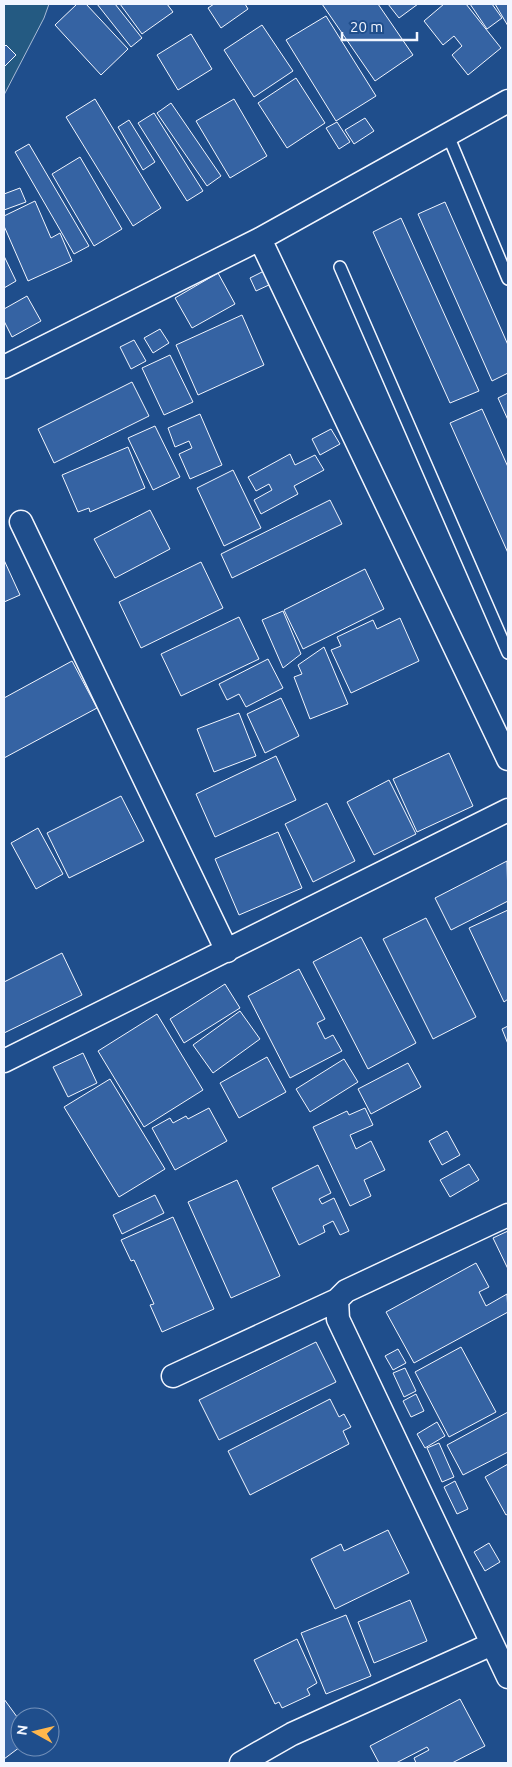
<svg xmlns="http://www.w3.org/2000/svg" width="512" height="1767" font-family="Ubuntu,sans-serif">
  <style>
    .green { fill: #245a82; stroke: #a8bbd7 }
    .building { fill: #3563a3; stroke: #f2f6ff }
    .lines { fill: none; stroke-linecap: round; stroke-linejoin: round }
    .service-casing { stroke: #f2f6ff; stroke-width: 14 }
    .minor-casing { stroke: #f2f6ff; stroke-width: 25 }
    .service { stroke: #1f4e8c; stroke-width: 11 }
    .minor { stroke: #1f4e8c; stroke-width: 22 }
  </style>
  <rect width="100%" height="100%" fill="#1f4e8c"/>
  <!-- green -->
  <path class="green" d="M4,4H49L44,18L4,95Z"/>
  <!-- building -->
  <path class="building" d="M77,4H86L128,49L101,75L55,25Z
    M97,4H115L142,38L131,47Z
    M120,4H167L173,12L142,34Z
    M214,4H245L248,9L221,28L208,8Z
    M322,4H378L413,55L375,81Z
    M388,4H418L399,18Z
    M444,4H466L501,48L468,75L452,55L462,46L454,36L443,45L424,21Z
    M470,4H492L502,18L487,29Z
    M495,4H508V26Z
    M326,16L376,96L336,121L286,40Z
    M262,25L293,71L254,97L224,50Z
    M191,34L212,69L178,90L157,55Z
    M6,45L16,55L4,67V47Z
    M296,78L325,123L287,148L258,103Z
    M95,99L161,208L133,226L66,117Z
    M234,99L267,156L230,178L196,121Z
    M171,103L221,176L207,186L157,113Z
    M154,113L203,191L187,201L138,123Z
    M365,118L374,131L354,144L345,130Z
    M129,120L155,162L143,170L118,127Z
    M337,122L350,142L339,149L326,128Z
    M29,144L89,246L74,254L15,152Z
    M80,157L122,229L94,246L52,174Z
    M20,188L26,202L4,210V194Z
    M35,201L51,238L60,233L72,261L28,281L4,226V216Z
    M445,202L508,345V373L492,381L418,214Z
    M401,218L479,391L450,403L373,232Z
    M4,256L16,281L4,288Z
    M264,271L271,284L256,291L250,278Z
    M218,273L235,304L192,328L175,298Z
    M27,296L41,321L12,337L4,321V309Z
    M242,315L264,365L198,395L176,345Z
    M160,329L169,343L153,353L144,338Z
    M134,340L146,361L131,369L120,347Z
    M170,355L193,402L164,415L142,368Z
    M132,382L149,416L54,463L38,429Z
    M508,393V420L498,398Z
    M482,409L508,467V553L450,423Z
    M200,414L222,465L190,479L179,454L192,448L189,441L175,447L168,428Z
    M155,426L180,477L153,490L128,438Z
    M331,429L340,444L320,455L312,439Z
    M128,447L145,488L90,512L89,508L78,512L62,475Z
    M290,454L295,465L315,455L324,470L294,486L298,494L261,514L254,500L272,490L269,484L256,491L248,477Z
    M233,470L261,528L224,546L197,488Z
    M330,500L342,524L232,578L221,554Z
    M150,510L170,549L115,578L94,539Z
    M4,560L20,595L4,602Z
    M201,562L223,608L141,648L119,602Z
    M365,569L384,609L303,649L284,610Z
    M283,611L301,654L283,668L262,620Z
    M239,617L259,659L181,696L161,654Z
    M400,618L419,661L351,693L331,650L341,646L337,637L373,620L377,629Z
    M324,647L348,704L310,719L294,677L302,674L298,665Z
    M268,659L283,688L246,707L239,694L227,700L219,684Z
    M72,661L97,708L4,758V698Z
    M281,698L299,736L265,753L247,714Z
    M239,713L256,756L214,772L197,729Z
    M449,753L473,806L417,832L393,779Z
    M276,756L296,800L215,837L196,794Z
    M389,780L416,834L374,855L347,802Z
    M121,796L144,841L69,878L47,833Z
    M327,803L355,861L313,882L285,824Z
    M38,828L63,874L36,889L11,843Z
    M278,832L302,888L239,915L215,859Z
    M507,861L508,901L451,930L435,898Z
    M508,910V999L504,1002L469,928Z
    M426,918L476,1017L433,1039L383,939Z
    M361,937L416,1043L368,1069L313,962Z
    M62,953L82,995L4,1033V982Z
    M299,969L325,1019L317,1023L325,1039L333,1035L342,1051L290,1078L248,996Z
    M225,984L240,1008L184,1043L170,1019Z
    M240,1011L260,1039L213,1073L193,1045Z
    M157,1014L203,1090L144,1127L98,1051Z
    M508,1026V1044L502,1029Z
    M83,1053L97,1083L68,1097L53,1067Z
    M267,1057L286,1092L239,1118L220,1083Z
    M344,1059L358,1082L310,1112L296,1089Z
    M408,1063L421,1087L371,1114L358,1089Z
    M110,1079L165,1169L119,1197L64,1107Z
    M209,1108L227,1141L175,1170L152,1128L170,1118L173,1123L186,1116L188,1119Z
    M365,1108L373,1125L350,1135L356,1149L371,1141L385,1170L364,1180L371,1196L350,1206L313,1127L347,1111L349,1115Z
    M447,1131L460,1155L442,1165L429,1141Z
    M469,1164L479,1180L450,1197L440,1180Z
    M318,1165L331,1193L319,1199L322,1204L334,1198L349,1231L340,1235L333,1221L323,1226L325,1232L299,1245L272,1188Z
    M237,1180L280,1276L231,1298L188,1202Z
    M155,1195L164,1213L122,1234L113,1215Z
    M173,1217L214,1309L162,1332L150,1305L154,1304L134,1260L131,1261L121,1240Z
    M508,1231V1269L493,1238Z
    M476,1263L489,1287L479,1292L486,1306L507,1294L508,1312L414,1363L386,1312Z
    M316,1342L336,1382L219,1440L199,1400Z
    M461,1347L496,1412L449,1437L415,1372Z
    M398,1349L406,1363L393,1370L385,1356Z
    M405,1368L416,1391L404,1397L393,1373Z
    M416,1394L424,1411L411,1417L403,1401Z
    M330,1399L339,1417L344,1414L351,1427L343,1431L349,1444L250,1495L228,1451Z
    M508,1412V1452L463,1475L447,1445Z
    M437,1422L445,1436L425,1448L417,1434Z
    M439,1443L454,1477L442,1482L427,1448Z
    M508,1464V1514L506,1515L485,1477Z
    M455,1481L468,1509L457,1514L444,1487Z
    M388,1530L409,1573L335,1609L311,1559L341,1544L344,1551Z
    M489,1543L500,1562L485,1571L474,1552Z
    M410,1600L427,1641L374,1663L358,1622Z
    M346,1615L371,1676L326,1694L301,1633Z
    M297,1639L317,1683L307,1689L310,1695L282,1708L279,1702L275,1704L254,1660Z
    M4,1699L20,1721V1747L4,1759Z
    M460,1699L485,1746L452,1763H416L414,1758L429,1750L427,1747L396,1763H379L370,1746Z"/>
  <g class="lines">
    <defs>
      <path id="service" d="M447,133L508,279
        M340,267L508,653"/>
      <path id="minor" d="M260,239L508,759
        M4,367L260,239L508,101
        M21,522L227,951
        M4,1061L508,810
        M508,1215L346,1291L337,1300L338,1319L508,1677
        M173,1376L337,1300
        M241,1763L292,1734L492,1644"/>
    </defs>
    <!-- service casing -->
    <use href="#service" class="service-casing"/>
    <!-- minor casing -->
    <use href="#minor" class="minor-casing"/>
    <!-- service -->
    <use href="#service" class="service"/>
    <!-- minor -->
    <use href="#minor" class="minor"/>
  </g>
  <!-- border -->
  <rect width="512" height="1767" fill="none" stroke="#f2f6ff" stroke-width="10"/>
  <!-- north arrow -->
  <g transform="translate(35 1732) rotate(278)"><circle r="24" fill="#1f4e8c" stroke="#7391ba"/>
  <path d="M0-4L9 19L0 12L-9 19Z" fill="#ffb74d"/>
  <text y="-8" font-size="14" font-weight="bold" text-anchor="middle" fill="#f2f6ff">N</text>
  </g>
  <!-- scale -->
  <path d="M342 32v8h75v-8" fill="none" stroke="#f2f6ff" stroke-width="2.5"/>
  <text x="350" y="32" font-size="15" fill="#f2f6ff" stroke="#1f4e8c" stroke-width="4" paint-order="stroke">20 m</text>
</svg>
